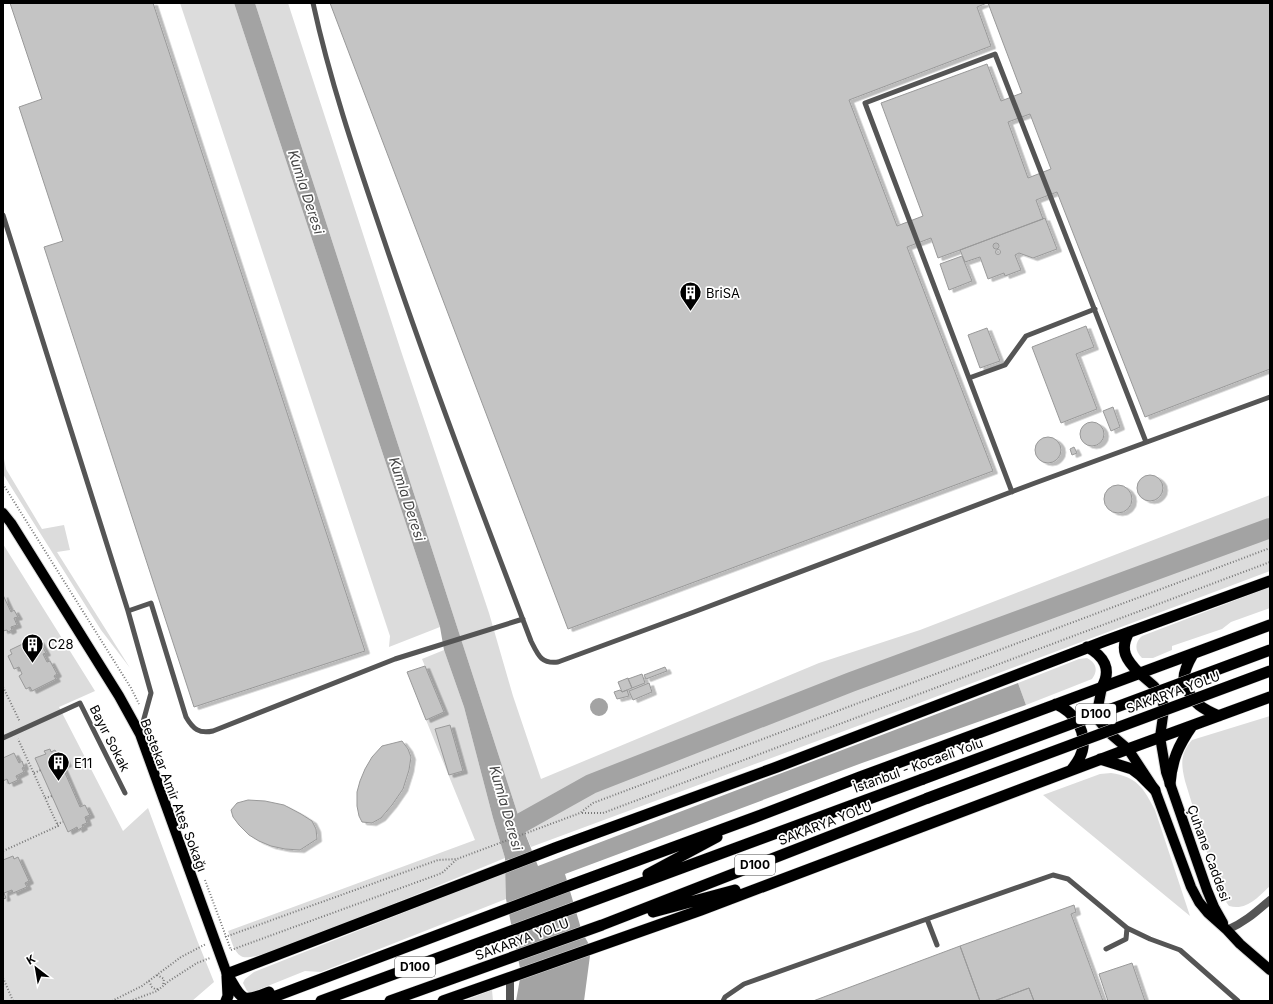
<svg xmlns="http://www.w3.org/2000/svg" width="1273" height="1004" font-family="Inter,sans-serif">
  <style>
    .green { fill: #dcdcdc }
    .water { fill: #a3a3a3 }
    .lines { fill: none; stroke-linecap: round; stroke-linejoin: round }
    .river { stroke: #a3a3a3; stroke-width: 20 }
    .building { fill: #c4c4c4; stroke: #999; fill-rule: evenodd; filter: url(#shadow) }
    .primary-casing { stroke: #dbdbdb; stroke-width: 12 }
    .trunk-casing { stroke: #dbdbdb; stroke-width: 12 }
    .path { stroke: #777; stroke-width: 2; stroke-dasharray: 1 2; stroke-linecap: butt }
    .service { stroke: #555; stroke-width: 5 }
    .minor { stroke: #555; stroke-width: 8 }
    .tertiary { stroke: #555; stroke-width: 8 }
    .primary { stroke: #000; stroke-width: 10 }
    .trunk { stroke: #000; stroke-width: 11 }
    .trunk-bridge-casing { stroke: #dbdbdb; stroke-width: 12; stroke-linecap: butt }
    .trunk-bridge { stroke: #000; stroke-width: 11 }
    .labels { text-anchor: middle; stroke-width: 3.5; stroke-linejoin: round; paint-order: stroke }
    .shield { fill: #fff; stroke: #4c4c4c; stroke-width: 1 }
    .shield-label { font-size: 12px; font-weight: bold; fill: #000 }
    .poi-label { font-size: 13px; fill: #000; stroke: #fff; text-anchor: start }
    .street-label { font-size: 13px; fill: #000; stroke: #fff }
    .water-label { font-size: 14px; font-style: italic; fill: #444; stroke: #fff }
  </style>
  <defs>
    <filter id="shadow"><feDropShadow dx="4.5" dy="2.5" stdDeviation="0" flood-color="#0004"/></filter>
  </defs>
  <rect width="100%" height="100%" fill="#fff"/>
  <!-- green -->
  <path class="green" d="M180,3H234L440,627L389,647L390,636Z
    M255,3H288L401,351L489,613L513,696L541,779L819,663L920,630L1270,495V571L906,708L531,847L519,818Z
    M3,454L6,469L42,529L64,525L70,550L57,552L130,668L101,630L3,474Z
    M3,544L95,691L59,707L123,831L148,808L197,940L214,982L192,1001H3Z
    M1270,587V608L1231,622L1222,629L1172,646V650L1153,658H1142C1135,651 1134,643 1142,636Z
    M444,650L464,707L493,818L505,858C441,885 375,911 310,937C296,942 255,960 243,957C234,954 231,939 228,931L475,840L426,720L444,712L422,659Z
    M1087,658C1097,663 1098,671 1092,679L1026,705L1018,683L1079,659Z
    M1270,716V886C1258,897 1247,911 1229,906L1219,892L1185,781C1181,764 1180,754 1192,740Z
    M1111,773C1137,777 1143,787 1155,810L1190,916L1043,795L1100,774Z
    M506,872V899L321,972L305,971L250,993L247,991L243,983L245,979L254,972Z
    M492,990L493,1001H463Z"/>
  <!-- water -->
  <path class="water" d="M234,3H255L519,818L538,866L1018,683L1026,705L862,763L565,874L582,932L591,948L584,1001H516L521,973L506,899L505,858L493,818L464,707L444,650L440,627Z
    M590 707a9 9 0 1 1 18 0a9 9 0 1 1-18 0Z"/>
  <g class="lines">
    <!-- river -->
    <path class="river" d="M514,827L591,784L851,682L1270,528"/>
  </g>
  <!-- building -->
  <path class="building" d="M10,3H153L365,651L194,707L44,247L63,241L19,107L42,99Z
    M330,3H987L977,7L991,46L849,100L897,226L923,216L881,103L987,64L1001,101L1022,93L988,3H1270V369L1145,417L1057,192L1036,200L1043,219L960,250L938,258L931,238L907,247L993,471L568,629ZM1030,114L1051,169L1028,178L1008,122Z
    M1045,218L1057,249L1033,258L1019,253L1015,255L1021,270L1005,276L1004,273L988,279L980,257L965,262L960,250Z
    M993 246a3 3 0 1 1 6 0a3 3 0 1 1-6 0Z
    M995.5 252a2.5 2.5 0 1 1 5 0a2.5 2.5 0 1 1-5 0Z
    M962,256L972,281L949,290L940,264Z
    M1086,326L1094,347L1076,354L1097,409L1061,423L1032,347Z
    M987,328L1000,361L980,368L968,335Z
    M1113,407L1120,427L1111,431L1103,411Z
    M1080 434a12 12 0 1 1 24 0a12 12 0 1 1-24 0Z
    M1035 450a13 13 0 1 1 26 0a13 13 0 1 1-26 0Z
    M1074,447L1077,453L1072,455L1070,449Z
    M1137 488a13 13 0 1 1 26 0a13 13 0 1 1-26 0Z
    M1104 499a14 14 0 1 1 28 0a14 14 0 1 1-28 0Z
    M3,595L11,612L14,610L18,617L14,618L17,625L11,627L12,630L8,632L7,630L3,631Z
    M35,638L36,641L39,640L46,653L43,654L47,662L50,661L57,674L54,676L56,679L32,691L30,687L26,689L19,676L22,674L19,667L14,669L8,656L12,654L10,650Z
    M425,666L444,712L426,720L407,672Z
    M665,667L667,671L646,679L644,675Z
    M642,674L645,683L632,688L628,679Z
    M628,678L632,688L622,692L618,682Z
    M649,683L652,692L633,700L629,691Z
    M620,690L622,692L627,690L629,696L617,699L614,692Z
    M450,725L463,771L449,775L435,729Z
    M402,741L408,749L411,757L409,770L403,789L392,805L381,818L372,823L362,822L359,816L357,806V792L360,781L365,769L372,757L382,746Z
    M50,749L51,752L55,750L59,757L63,755L67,764L62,766L80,807L85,805L90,815L85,817L87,823L82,825L83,827L78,830L77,827L68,832L35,758L46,754L44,751Z
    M14,753L19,763L22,761L24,767L22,768L24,772L16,776L18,780L9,784L7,779L3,781V758Z
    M248,800L265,801L284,805L301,814L312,821L316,829L317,839L300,850L285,849L271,846L259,841L249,835L239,825L233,817L231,810L237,803Z
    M13,856L14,859L18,857L29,881L25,883L27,887L13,893L12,890L4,893L6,898L3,899V860Z
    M1074,905L1076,912L1071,914L1103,1001H1034L1029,988L994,1001H980L960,946Z
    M960,946L980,1001H813Z
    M1132,963L1145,1001H1108L1099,974Z
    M1029,988L1034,1001H994Z"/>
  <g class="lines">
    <defs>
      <path id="primary" d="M3,513L11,523L119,696L140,734L227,974
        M1140,674L1154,686L1162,697L1164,709L1160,737L1166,772L1207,890L1214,907L1223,923
        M1102,687L1098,707L1100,722L1108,732L1128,749L1155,790L1184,868L1191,887L1199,902L1208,913L1227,930L1240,944L1270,970"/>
      <path id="trunk" d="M1129,632C1119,650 1126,660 1140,674
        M1087,647C1104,656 1112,669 1102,687
        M1193,654C1189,661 1184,670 1184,678C1184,681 1186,685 1187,687C1191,703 1205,710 1219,716
        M1056,704C1073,712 1085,727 1083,747C1082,755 1077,763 1072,769
        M1100,759L1132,769L1140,775L1155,790
        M1170,784C1172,760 1178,746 1192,726
        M648,874L717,837
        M653,912L735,890
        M227,974L555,848L777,767L1105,641L1270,581
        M227,974C242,999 240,1004 269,992
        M226,1001L228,996L227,976
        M263,1001L568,886L753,818L860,777L1270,625
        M321,1001L923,779
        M390,1001L602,925L928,798
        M443,1001L701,910L1128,749L1270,697"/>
    </defs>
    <!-- primary casing -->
    <use href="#primary" class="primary-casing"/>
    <!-- trunk casing -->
    <use href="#trunk" class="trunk-casing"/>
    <!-- path -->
    <path class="path" d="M3,484L131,688L139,704
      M3,687L20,722
      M34,773L41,770
      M45,798L52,796
      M582,813H603L1270,562
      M57,824L63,822
      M3,851L58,826L18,739
      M205,880L231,950
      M225,937L438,860L457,859L580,813L593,803L1270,548
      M231,950L442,873L456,860
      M157,975L164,979L163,985
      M3,978L13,1001
      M149,981L152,987L155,989H158
      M112,1001L142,986L181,957L206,944
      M130,1001L157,991L169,981L197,963L210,958"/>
    <!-- service -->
    <path class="service" d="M313,3C331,86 359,166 386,246C431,379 481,510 531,641C538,655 541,664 558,662L694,612L1035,483L1270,397
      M3,215L128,611
      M969,378L1005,365L1026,336L1095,309
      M1012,492L865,103L995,54L1146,442
      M140,733L151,693L128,611L151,603L186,717C193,729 199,734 213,731L395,659L523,619
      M3,738L80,703L125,793
      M927,919L1053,875L1068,879L1127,928L1150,939L1180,950L1238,1001
      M1106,949L1126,939L1127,928
      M723,1001L725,997L744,984L927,919L937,945"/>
    <!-- minor -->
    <path class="minor" d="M510,977V1001"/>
    <!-- tertiary -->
    <path class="tertiary" d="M1227,930C1244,923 1256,912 1270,900"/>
    <!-- primary -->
    <use href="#primary" class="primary"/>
    <!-- trunk -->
    <use href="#trunk" class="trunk"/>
    <defs>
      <path id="trunk-bridge" d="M923,779L1270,650
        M928,798L1270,671"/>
    </defs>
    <!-- trunk-bridge casing -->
    <use href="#trunk-bridge" class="trunk-bridge-casing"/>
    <!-- trunk-bridge -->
    <use href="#trunk-bridge" class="trunk-bridge"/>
  </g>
  <!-- icons -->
  <defs>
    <symbol id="building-pin" viewBox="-11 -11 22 30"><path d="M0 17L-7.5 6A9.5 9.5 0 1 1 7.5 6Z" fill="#000" stroke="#fff"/><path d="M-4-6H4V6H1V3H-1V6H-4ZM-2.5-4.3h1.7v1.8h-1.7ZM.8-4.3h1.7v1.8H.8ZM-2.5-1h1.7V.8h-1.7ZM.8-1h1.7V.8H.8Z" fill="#fff"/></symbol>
  </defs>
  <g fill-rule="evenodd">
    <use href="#building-pin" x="678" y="280" width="25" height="34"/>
    <use href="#building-pin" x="20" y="632" width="25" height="34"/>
    <use href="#building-pin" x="46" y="750" width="25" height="34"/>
  </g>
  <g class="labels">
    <!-- shield labels -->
    <g class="shield">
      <rect x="1076" y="704" width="40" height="20" rx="3"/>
      <rect x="735" y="855" width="40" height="20" rx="3"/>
      <rect x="395" y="957" width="40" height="20" rx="3"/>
    </g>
    <g class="shield-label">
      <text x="1096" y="718">D100</text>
      <text x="755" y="869">D100</text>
      <text x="415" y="971">D100</text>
    </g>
    <!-- poi labels -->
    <g class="poi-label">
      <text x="706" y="298">BriSA</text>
      <text x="48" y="649">C28</text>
      <text x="74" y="768">E11</text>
    </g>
    <!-- street labels -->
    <g class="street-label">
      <text transform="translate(1173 692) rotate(-20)" y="5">SAKARYA YOLU</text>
      <text transform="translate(110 738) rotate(63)" y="5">Bayır Sokak</text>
      <text transform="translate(918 765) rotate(-20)" y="5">İstanbul - Kocaeli Yolu</text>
      <text transform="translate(174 795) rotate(69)" y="5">Bestekar Amir Ateş Sokağı</text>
      <text transform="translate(825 823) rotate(-21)" y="5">SAKARYA YOLU</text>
      <text transform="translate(1209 853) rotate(70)" y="5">Çuhane Caddesi</text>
      <text transform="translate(522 939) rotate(-20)" y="5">SAKARYA YOLU</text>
    </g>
    <!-- water labels -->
    <g class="water-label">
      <text transform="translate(306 192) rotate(72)" y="5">Kumla Deresi</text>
      <text transform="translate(407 499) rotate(72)" y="5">Kumla Deresi</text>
      <text transform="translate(506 808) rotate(74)" y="5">Kumla Deresi</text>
    </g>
  </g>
  <!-- border -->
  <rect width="1273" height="1004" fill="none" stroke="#000000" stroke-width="8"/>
  <!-- north arrow -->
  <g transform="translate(36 968) rotate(329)" stroke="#ffffff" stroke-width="3" paint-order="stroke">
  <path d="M0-3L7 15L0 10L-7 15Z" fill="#000000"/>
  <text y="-6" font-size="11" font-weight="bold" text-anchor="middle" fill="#000000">K</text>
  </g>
</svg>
